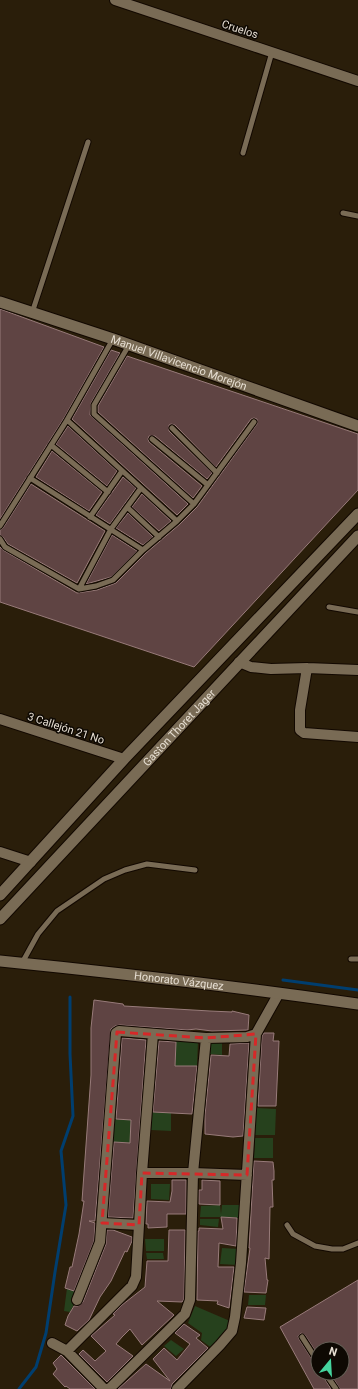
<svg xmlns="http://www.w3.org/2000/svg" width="358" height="1389" font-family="Roboto,sans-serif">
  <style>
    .green { fill: #26411d }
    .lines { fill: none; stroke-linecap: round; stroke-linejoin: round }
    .stream { stroke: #003e6f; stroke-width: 3 }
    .building { fill: #5f4443; stroke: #987b7a }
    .service-casing { stroke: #120800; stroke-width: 7 }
    .minor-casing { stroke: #120800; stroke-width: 12 }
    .tertiary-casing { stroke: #120800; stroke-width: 13 }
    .service { stroke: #796b55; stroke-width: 5 }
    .minor { stroke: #796b55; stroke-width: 10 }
    .tertiary { stroke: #796b55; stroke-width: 11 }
    .marked { fill: none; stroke: #d62828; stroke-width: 3; stroke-dasharray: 8 5; stroke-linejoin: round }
    .labels { text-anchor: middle; stroke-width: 3; stroke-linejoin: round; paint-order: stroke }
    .street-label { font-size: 11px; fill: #e7dfd3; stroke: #0e0903 }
  </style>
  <rect width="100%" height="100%" fill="#2a1e0a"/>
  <!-- green -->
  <path class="green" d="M176,1040L198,1042L197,1066H175Z
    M211,1041H222V1055L210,1054Z
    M132,1107L146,1108L145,1121L131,1120L130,1143L109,1142L111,1119L131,1120Z
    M257,1108L276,1109L275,1135H254Z
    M152,1112L171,1113V1131L151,1130Z
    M255,1138H273V1158H254Z
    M151,1184H170L169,1200L151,1199Z
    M220,1205L221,1214L222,1205H241V1218L221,1217H200L201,1206Z
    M200,1219H219L218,1227L200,1225Z
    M145,1239H164V1251H146Z
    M222,1248L239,1249L237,1265L220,1264Z
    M146,1253H163L164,1259H147Z
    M67,1288L80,1293L70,1312L64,1311Z
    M249,1295H266L265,1305H248Z
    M195,1306L230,1321V1329L213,1349L201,1340L202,1333L188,1323Z
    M171,1340L184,1349L176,1356L164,1346Z"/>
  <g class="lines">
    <!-- stream -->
    <path class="stream" d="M283,980L358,990
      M19,1389L36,1367L46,1333L55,1272L66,1205L61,1151L73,1116L70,1054V997"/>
  </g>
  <!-- building -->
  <path class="building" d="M0,309L104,347L64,418L0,519Z
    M111,350L120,353L91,403L90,415L188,504L177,515L72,419Z
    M127,356L358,434V490L194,667L0,602V547L3,550L77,593L97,590L116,583L146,553L180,524L197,507L257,424V419L254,418L251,419L216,467L175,425L171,424L169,425V431L212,473L207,479L155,436H149L148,439L149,442L202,486L193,498L98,412V406Z
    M68,426L117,471L107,486L56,444Z
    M52,451L102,492L89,511L36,477Z
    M123,477L136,488L110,524L96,515Z
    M31,484L105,531L77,583L8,544L3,537L0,535V530L3,528Z
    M142,494L171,521L159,531L132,507Z
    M128,513L153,537L143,545L116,528Z
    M112,535L137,551L111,577L86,584Z
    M94,1000L123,1004L124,1006L210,1011L232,1012V1011L249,1015L248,1030L212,1031L196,1029L187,1030L120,1025L115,1026L111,1029L95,1221H89L95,1223L94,1241L74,1291L65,1288L70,1267H72L79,1234L84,1201H82L91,1075V1028Z
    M264,1033H274L273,1041H279L276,1106H258L262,1036Z
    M122,1038L146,1040L133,1218L108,1217L114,1142L130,1143L131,1120L116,1119Z
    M159,1041L176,1042L175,1066H197L192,1114L153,1112Z
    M249,1043L243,1136L233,1137L205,1134V1115L211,1055L229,1056L230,1044Z
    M254,1161L273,1162L274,1171V1180H272L273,1207H270L269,1259L265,1258L267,1280H268L266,1293L244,1292L250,1248H249Z
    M172,1180H186V1214H167V1227L148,1228V1224H146L147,1201L170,1202L172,1191Z
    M202,1180L220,1181V1205L199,1204V1190H202Z
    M221,1217L237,1218L236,1246L219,1243L218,1267H234L229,1308L217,1304L218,1301L197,1300L198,1231H199V1228L223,1229Z
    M107,1230H113L132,1237V1241L127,1252L125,1251L111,1281L100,1297L89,1320L77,1331L65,1325L68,1316L74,1306H78L83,1302L106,1244Z
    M169,1230H185L184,1299L182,1302L157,1301L174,1315L142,1345L130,1329L122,1337L116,1344L133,1356L107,1382L79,1354L83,1350L95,1361L106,1351L91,1336L115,1315L113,1314L122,1305L145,1287L147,1261H168Z
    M358,1280V1389H340L330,1373H342V1349H318V1355L305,1335L301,1333L298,1336L299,1339L315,1364L318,1366V1373H321L331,1389H314L280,1327Z
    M247,1307L266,1308L264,1320L244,1318Z
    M184,1324L200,1335L196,1338L208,1348L172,1384L171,1389H118L146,1364L170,1381L153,1359L164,1348L177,1360L190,1344L175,1333Z
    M61,1355L95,1389H70L66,1386L65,1387L53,1374L57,1369L53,1363Z"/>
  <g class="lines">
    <defs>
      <path id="service" d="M243,153L272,52
        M343,213L358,216
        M32,313L88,142
        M67,420L177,521L194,504L94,414V405L129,345
        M172,428L217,473
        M152,439L208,485
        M51,445L108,492
        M194,504L254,422
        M127,507L159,537
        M90,517L122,471
        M0,526L67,420L113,339
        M0,539L5,547L79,589L96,586L113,580L143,550L30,478
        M143,550L177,521
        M79,589L111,529L141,488
        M329,607L358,612
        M351,959H358
        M22,963L38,934L57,911L104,879L125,870L147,864L195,870
        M287,1225L293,1234L315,1246L332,1249H343L358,1243
        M302,1337L318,1362
        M325,1373L336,1389"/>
      <path id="minor" d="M115,0L358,81
        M239,662L251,667L271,669L307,668L358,670
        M307,668L300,710V730L304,733L358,737
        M0,719L124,759
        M0,852L31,862
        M142,1173H193L247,1175
        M102,1223L139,1225
        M77,1300L100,1242L116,1033L119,1031L206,1038L247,1037L256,1034
        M52,1343L67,1351L104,1389
        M67,1351L132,1286L136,1277L142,1173L153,1034
        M109,1389L185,1314L190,1300L193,1173L206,1038
        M177,1389L220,1345L232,1331L235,1317L241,1263L256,1034L279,993"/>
      <g id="tertiary">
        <path id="s1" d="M0,302L113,339L358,426"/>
        <path d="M0,895L124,759L358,514"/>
        <path id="s2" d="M0,919L358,536"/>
        <path id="s3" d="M0,961C120,973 239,987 358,1004"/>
      </g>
    </defs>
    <!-- service casing -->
    <use href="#service" class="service-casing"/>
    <!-- minor casing -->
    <use href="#minor" class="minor-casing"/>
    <!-- tertiary casing -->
    <use href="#tertiary" class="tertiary-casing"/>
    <!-- service -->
    <use href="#service" class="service"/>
    <!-- minor -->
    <use href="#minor" class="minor"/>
    <!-- tertiary -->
    <use href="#tertiary" class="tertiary"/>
  </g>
  <!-- marked area -->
  <path class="marked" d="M117,1032L206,1038L256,1034L247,1175L142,1173L139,1225L102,1223Z"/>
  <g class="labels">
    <!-- street labels -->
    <g class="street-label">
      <text transform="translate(240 29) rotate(18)" y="4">Cruelos</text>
      <text dy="4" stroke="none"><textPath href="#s1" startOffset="189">Manuel Villavicencio Morejón</textPath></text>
      <text dy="4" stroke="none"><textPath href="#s2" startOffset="262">Gaston Thoret Jager</textPath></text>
      <text transform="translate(66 728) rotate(18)" y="4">3 Callejón 21 No</text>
      <text dy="4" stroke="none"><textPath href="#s3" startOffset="180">Honorato Vázquez</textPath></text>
    </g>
  </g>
  <!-- north arrow -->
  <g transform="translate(330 1361) rotate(18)"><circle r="19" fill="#0e0903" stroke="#655f56"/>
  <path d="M0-3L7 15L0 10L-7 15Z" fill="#45d49e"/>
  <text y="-6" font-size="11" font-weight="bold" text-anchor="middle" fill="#e7dfd3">N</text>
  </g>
</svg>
